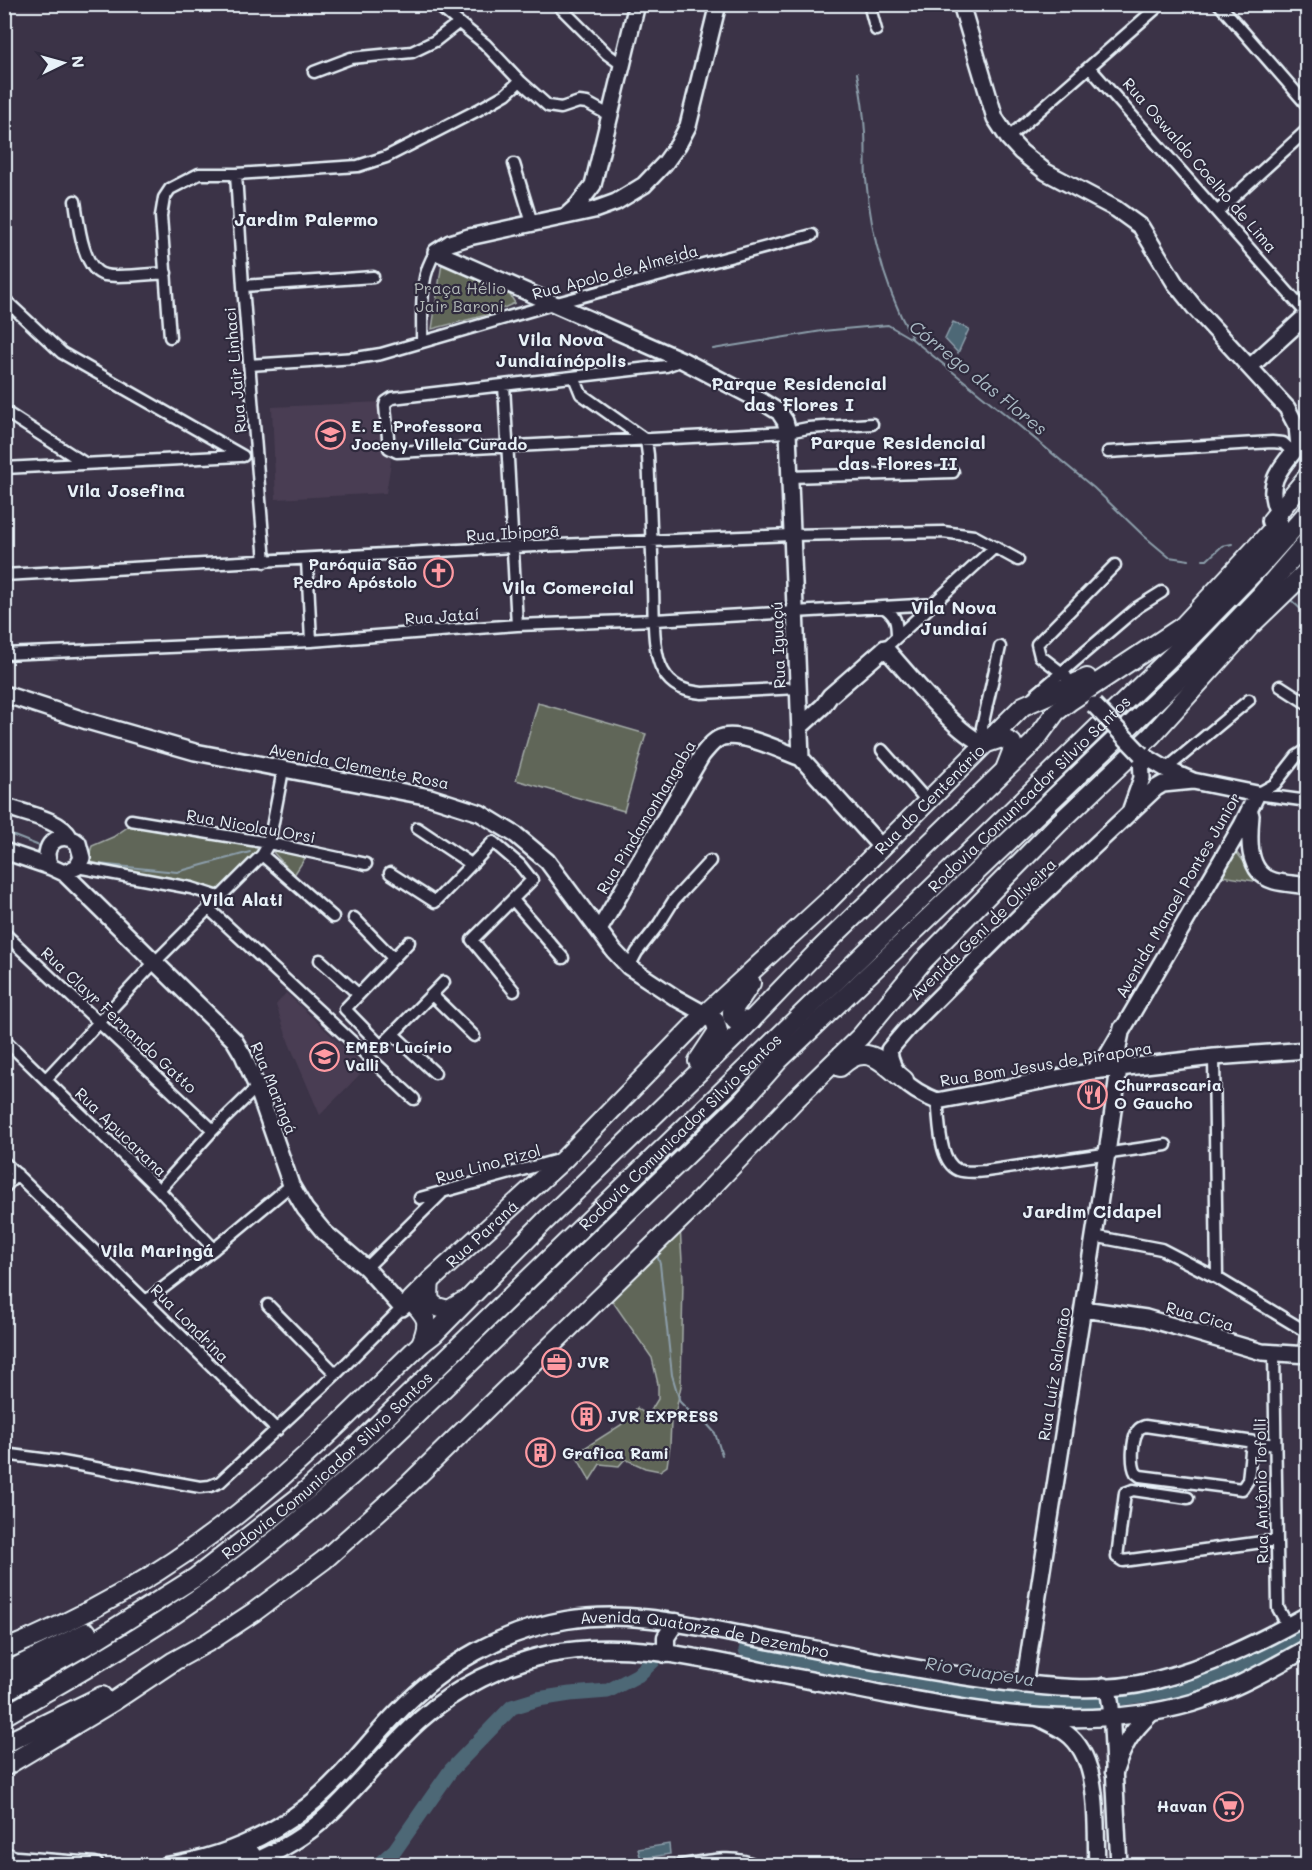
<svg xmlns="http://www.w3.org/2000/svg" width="1312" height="1870" font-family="Mali,sans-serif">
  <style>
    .built { fill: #4a3e53 }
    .green { fill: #606659; stroke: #a4aca8; stroke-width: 1.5 }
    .water { fill: #4e6776; stroke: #8c9eaa; stroke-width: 1.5 }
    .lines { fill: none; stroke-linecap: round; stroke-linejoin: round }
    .stream { stroke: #8c9eaa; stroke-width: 2 }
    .river { stroke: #4e6776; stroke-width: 15 }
    .street-casing { stroke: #e8f1f8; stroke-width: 15 }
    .secondary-casing { stroke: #e8f1f8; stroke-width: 20 }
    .primary-casing { stroke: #e8f1f8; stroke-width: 21 }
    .highway-casing { stroke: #e8f1f8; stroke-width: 22 }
    .street { stroke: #2f2a3d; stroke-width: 10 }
    .secondary { stroke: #2f2a3d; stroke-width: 15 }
    .primary { stroke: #2f2a3d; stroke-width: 16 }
    .highway { stroke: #2f2a3d; stroke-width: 18 }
    .secondary-bridge-casing { stroke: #e8f1f8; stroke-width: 20; stroke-linecap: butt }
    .secondary-bridge { stroke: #2f2a3d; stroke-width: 15 }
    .labels { text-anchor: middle; stroke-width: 4.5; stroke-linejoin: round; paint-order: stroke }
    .street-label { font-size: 16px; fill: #e8f1f8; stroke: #2f2a3d }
    .park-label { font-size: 16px; fill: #b2b9b8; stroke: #2f2a3d }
    .poi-label { font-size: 16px; font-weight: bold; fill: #e8f1f8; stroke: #2f2a3d; text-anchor: start }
    .neighbourhood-label { font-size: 18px; font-weight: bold; fill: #e8f1f8; stroke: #2f2a3d }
    .water-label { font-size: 18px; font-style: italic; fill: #aabac4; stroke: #2f2a3d }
  </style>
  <rect width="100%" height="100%" fill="#3b3347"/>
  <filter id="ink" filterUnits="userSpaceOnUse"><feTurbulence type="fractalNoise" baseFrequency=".0167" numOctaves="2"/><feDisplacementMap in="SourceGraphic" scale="12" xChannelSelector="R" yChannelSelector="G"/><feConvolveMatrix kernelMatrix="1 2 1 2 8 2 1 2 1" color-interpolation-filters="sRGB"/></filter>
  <g filter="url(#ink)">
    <!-- built -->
    <path class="built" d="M382,402L391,462L386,493L276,499L272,407Z
      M286,993L366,1068L320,1115L289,1043L276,1005Z"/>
    <!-- green -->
    <path class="green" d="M442,263L510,295L515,303L490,314L432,329Z
      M538,703L646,734L624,811L516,780Z
      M132,824L263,845L218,893L87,861L92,846L113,837Z
      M278,849L307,855L294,875L273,852Z
      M1237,853L1260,882L1222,876L1231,859Z
      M680,1226L683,1279L681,1386L676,1410L671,1422L670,1445L667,1466L660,1471L645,1468L625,1459L619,1466L600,1464L590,1480L575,1454L621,1425L637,1408L644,1413L650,1412L658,1399V1384L652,1358L611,1299Z"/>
    <!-- water -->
    <path class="water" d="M953,322L969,329L958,353L945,339Z
      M669,1844L670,1854L641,1859L638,1849Z"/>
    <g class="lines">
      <!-- stream -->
      <path class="stream" d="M857,73C861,93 864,113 865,133C866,148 865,164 866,179C871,234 885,289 912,338
        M713,349L822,331L888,325L912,339L1005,414L1094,488L1144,536L1169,557L1189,560
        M1203,560H1207L1222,546L1232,544
        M1292,601L1308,616
        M4,832L42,847
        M98,864L177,872L250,852
        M656,1252L660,1264L672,1375L680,1402L693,1415L707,1424L715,1433L722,1455
        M766,1645L768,1654"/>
      <!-- river -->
      <path class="river" d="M746,1650L1009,1699L1088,1703L1186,1688L1246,1665L1308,1634
        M377,1866L395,1850L451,1770L512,1707L538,1699L570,1694L608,1691L638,1675L654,1660"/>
      <defs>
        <path id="street" d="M436,4L485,44L520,81L548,106L561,108L579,102L587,103L609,115
          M557,4L607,54L621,64
          M869,4L876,30
          M1219,4L1308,106
          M1089,67L1307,314
          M314,72L351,58L412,52L435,41L458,23
          M1008,138L1161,4
          M514,164L532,223
          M236,174L243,286L265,562
          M75,201C78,219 82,271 105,275C118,278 150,274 166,273
          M1217,212L1308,129
          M243,286L373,277
          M4,299L62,353L243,456
          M170,337L161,216L164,198L170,189L199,174H236L358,166L386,157L478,110L506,94L520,81
          M422,341C423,312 418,277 436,252
          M682,360L666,366L392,398L386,402L385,406L389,448L397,452L788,432L808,428L872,424
          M249,365L356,358L381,354L553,304L812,235
          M574,377L581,394L646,440L648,455C650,500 652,544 653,589C654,612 652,652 663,671C672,687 685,691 702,693L798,688
          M504,385L517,625
          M4,411L86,464
          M1108,452L1272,442L1283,443L1294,453
          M4,468L240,456
          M789,477L953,472
          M307,560L311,641
          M4,575L513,547L791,535L943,532L974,536L1018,560
          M883,607C896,615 897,622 897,637
          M885,648L995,547
          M4,654L311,641L517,625L655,620L935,604
          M1066,676L1040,656L1037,644L1115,565
          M1280,686L1308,704
          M1034,696L1138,607L1162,592
          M984,744L982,727L1000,647
          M882,750L928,802
          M1166,769L1249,700
          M1257,794L1275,784L1297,756L1308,749
          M1257,794L1308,801
          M131,820L269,843L366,864
          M417,828L471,864
          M262,855L333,917
          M77,867L191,888L219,897
          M390,873L435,902L493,842L520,865L532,880L472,940L514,991
          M513,900L563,958
          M208,908L414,1099
          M354,918L393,958
          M4,933L213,1130
          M409,942L345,1009L381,1046L444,982
          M320,960L358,994
          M629,967L637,952L659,924L674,900L710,861
          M432,995L474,1036
          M393,1034L435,1073
          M4,1039L159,1190L214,1249
          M1214,1057L1217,1278
          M46,1079L154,963L262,855L269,843L283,770
          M937,1101C940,1120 938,1161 958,1170C967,1173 977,1172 986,1171L1166,1145
          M4,1162L277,1430
          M4,1188L17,1174
          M159,1190L213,1130L257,1087
          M420,1198L558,1160
          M1093,1236L1161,1249L1217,1278L1305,1331
          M366,1268L442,1193
          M146,1301L214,1249L291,1185
          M268,1305L336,1374
          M1274,1354L1278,1608L1288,1626
          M1304,1355L1308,1309
          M1252,1442L1248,1480L1242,1489L1140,1476L1136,1473C1131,1465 1132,1441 1137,1432C1139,1427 1141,1428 1145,1426L1275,1445
          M4,1454L57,1461L200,1487L210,1486L220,1482L336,1374L402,1308
          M1188,1498L1133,1490L1125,1493L1117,1557L1123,1561L1277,1540
          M677,1866C701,1862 735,1853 757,1866"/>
        <path id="secondary" d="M961,4L995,118L1008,138L1021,152L1046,172L1116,209L1141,227L1175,283L1195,308L1287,408L1297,427L1299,446
          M567,215L577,206L593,185L637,4
          M436,252L682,360L763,402L779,412L785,421L788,432L801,758L882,848
          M436,252L450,243L469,237L594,210L616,202L644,185L665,163L678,145L688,126L718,4
          M1251,366L1308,314
          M1278,512C1262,480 1286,463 1304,439
          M4,694L87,721L195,752L430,797L480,813L516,835L547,861L614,951L629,967L676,998L705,1014
          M800,727L823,706L830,696L885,648C907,672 955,733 984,744
          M1193,781L1163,784L1156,788L1021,915L907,1029L889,1050C891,1077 914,1092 937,1101L1093,1071L1214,1057L1308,1050
          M4,806C25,814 60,819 70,838
          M1131,809L1142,778L1141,754
          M1251,815C1249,838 1246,873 1274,881C1285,884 1297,884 1308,886
          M4,851L51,867
          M64,873L77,867L82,858L78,843C60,828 38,847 51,867L64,873L234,1040L243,1055L257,1087L291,1185L305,1209L324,1232L366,1268L402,1308L411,1300
          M599,930L702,755C708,748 714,739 723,737C743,732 782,751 801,758
          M1093,1071L1107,1056L1242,825L1257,794L1193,781L1166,769L1141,754
          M1083,1309L1146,1318L1262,1352L1308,1355
          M1024,1685L1107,1153L1119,1068L1118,1047L1122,1028
          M1104,1686L1109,1694L1111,1707L1119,1866
          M1039,1718C1050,1724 1062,1728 1071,1737C1101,1765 1095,1827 1097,1866"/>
        <g id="primary">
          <path d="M666,1654V1637L676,1622"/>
          <path d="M1114,1772C1124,1743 1130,1733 1152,1712"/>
          <path d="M4,1859L95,1866"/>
          <path id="s1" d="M166,1866C218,1859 267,1838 308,1806C343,1778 368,1742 399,1711C444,1664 502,1631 566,1620C632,1609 693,1626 757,1638C835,1653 913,1670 991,1680C1042,1687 1103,1694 1153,1681C1208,1667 1258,1643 1308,1615"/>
          <path d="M225,1866L252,1854"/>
          <path d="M244,1866C274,1854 305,1837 328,1815C361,1784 388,1748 421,1719C457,1687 503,1664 550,1654C618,1640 689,1656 757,1670C800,1679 844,1686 888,1695C989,1714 1091,1732 1192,1703C1233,1691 1271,1668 1308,1648"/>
        </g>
        <g id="highway">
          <path d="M1271,521L1308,476"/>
          <path d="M984,744L1002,738L1012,743L1013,749L1006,767"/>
          <path d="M751,1021L735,1020L732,1016V1011L751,983"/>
          <path d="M698,1061L718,1031L715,1021L705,1014"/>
          <path d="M840,1067C866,1041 882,1062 904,1080"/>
          <path d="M430,1281C428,1301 428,1306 449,1310L462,1302"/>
          <path id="s2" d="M421,1344C430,1321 428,1318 411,1300L430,1281L564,1159L705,1014L828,901L1023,706L1087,678"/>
          <path d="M4,1650C88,1616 170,1569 240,1512C304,1461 362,1401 421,1344L434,1334L546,1220L741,1031L816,953L1034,742L1056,712L1070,701L1183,626L1263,540L1277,524L1278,512"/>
          <path d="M4,1673L87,1632"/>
          <path id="s3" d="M4,1692L94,1641L196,1577L299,1497L359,1443L1185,643L1259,567L1308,512"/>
          <path d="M4,1716C62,1682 121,1650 176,1613C246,1567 310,1513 372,1457L740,1104L779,1060L1201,658L1259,597L1308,540"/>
          <path d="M4,1744L102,1696"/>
          <path d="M4,1767L114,1701L174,1661L210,1641L254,1612L324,1560L410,1483L691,1209L796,1099L861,1036L923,961L1059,823L1152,735L1251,625L1308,570"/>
          <path d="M4,1856L11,1859"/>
        </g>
      </defs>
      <!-- street casing -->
      <use href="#street" class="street-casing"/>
      <!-- secondary casing -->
      <use href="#secondary" class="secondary-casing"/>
      <!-- primary casing -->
      <use href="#primary" class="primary-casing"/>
      <!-- highway casing -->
      <use href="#highway" class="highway-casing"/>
      <!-- street -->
      <use href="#street" class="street"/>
      <!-- secondary -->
      <use href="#secondary" class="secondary"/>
      <!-- primary -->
      <use href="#primary" class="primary"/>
      <!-- highway -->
      <use href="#highway" class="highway"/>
      <defs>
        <path id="secondary-bridge" d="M1094,705L1141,754"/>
      </defs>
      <!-- secondary-bridge casing -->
      <use href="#secondary-bridge" class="secondary-bridge-casing"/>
      <!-- secondary-bridge -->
      <use href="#secondary-bridge" class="secondary-bridge"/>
    </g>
  </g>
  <!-- icons -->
  <defs>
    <symbol id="school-ring" viewBox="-11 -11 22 22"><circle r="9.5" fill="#2f2a3d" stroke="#ff9aa2" stroke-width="1.5"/><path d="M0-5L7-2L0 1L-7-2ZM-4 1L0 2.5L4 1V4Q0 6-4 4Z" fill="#ff9aa2"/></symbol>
    <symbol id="church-ring" viewBox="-11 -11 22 22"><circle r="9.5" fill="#2f2a3d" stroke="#ff9aa2" stroke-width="1.5"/><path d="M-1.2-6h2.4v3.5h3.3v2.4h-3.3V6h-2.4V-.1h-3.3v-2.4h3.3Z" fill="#ff9aa2"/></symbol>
    <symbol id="restaurant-ring" viewBox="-11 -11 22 22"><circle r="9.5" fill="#2f2a3d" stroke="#ff9aa2" stroke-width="1.5"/><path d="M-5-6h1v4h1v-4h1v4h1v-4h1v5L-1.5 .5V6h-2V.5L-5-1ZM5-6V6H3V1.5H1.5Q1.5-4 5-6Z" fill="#ff9aa2"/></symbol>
    <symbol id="office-ring" viewBox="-11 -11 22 22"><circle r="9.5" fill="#2f2a3d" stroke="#ff9aa2" stroke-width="1.5"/><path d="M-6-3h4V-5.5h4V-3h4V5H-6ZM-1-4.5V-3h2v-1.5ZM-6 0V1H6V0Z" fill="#ff9aa2"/></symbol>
    <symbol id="building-ring" viewBox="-11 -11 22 22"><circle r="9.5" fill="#2f2a3d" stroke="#ff9aa2" stroke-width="1.5"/><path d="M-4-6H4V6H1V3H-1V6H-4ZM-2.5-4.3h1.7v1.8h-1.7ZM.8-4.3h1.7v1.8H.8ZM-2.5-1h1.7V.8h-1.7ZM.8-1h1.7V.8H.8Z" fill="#ff9aa2"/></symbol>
    <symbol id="supermarket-ring" viewBox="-11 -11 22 22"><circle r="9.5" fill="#2f2a3d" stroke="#ff9aa2" stroke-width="1.5"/><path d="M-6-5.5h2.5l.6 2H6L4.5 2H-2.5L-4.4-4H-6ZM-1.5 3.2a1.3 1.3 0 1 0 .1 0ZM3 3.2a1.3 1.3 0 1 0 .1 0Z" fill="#ff9aa2"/></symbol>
  </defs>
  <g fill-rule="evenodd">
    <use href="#school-ring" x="314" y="418" width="33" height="33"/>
    <use href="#church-ring" x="422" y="556" width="33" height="33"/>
    <use href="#school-ring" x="308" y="1040" width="33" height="33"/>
    <use href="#restaurant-ring" x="1076" y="1078" width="33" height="33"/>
    <use href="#office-ring" x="540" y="1346" width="33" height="33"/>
    <use href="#building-ring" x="570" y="1400" width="33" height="33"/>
    <use href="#building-ring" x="524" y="1436" width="33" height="33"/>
    <use href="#supermarket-ring" x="1212" y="1790" width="33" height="33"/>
  </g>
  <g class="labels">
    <!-- street labels -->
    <g class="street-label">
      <text transform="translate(1200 165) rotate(49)" y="6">Rua Oswaldo Coelho de Lima</text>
      <text transform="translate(615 272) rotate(-15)" y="6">Rua Apolo de Almeida</text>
      <text transform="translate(235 370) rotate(-95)" y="6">Rua Jair Linhaci</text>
      <text transform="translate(513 533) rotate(-3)" y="6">Rua Ibiporã</text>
      <text transform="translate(442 616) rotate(-4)" y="6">Rua Jataí</text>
      <text transform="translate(778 645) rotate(-92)" y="6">Rua Iguaçú</text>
      <text transform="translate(359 766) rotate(11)" y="6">Avenida Clemente Rosa</text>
      <text dy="6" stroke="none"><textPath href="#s3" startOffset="1368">Rodovia Comunicador Silvio Santos</textPath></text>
      <text dy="6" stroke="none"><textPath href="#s2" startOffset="771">Rua do Centenário</textPath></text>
      <text transform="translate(646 817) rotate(-59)" y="6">Rua Pindamonhangaba</text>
      <text transform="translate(251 826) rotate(10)" y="6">Rua Nicolau Orsi</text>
      <text transform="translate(1178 895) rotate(-60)" y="6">Avenida Manoel Pontes Junior</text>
      <text transform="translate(983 929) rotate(-44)" y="6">Avenida Geni de Oliveira</text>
      <text transform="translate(119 1020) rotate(43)" y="6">Rua Clayr Fernando Gatto</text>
      <text transform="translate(1046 1064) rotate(-9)" y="6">Rua Bom Jesus de Pirapora</text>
      <text transform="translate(274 1088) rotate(68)" y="6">Rua Maringá</text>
      <text transform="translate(121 1132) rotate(44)" y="6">Rua Apucarana</text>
      <text dy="6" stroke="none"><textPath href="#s3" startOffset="882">Rodovia Comunicador Silvio Santos</textPath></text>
      <text transform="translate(488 1164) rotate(-15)" y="6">Rua Lino Pizol</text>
      <text dy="6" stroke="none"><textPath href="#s2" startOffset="147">Rua Paraná</textPath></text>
      <text transform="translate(1200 1316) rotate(16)" y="6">Rua Cica</text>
      <text transform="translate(190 1323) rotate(45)" y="6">Rua Londrina</text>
      <text transform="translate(1054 1374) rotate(-81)" y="6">Rua Luíz Salomão</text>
      <text dy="6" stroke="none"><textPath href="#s3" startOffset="396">Rodovia Comunicador Silvio Santos</textPath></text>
      <text transform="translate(1261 1491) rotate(-91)" y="6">Rua Antônio Tofolli</text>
      <text dy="6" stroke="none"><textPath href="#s1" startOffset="621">Avenida Quatorze de Dezembro</textPath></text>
    </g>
    <!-- park labels -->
    <g class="park-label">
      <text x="460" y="294">Praça Hélio<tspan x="460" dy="18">Jair Baroni</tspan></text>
    </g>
    <!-- poi labels -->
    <g class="poi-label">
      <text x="351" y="432">E. E. Professora<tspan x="351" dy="18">Joceny Villela Curado</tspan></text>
      <text x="417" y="570" text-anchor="end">Paróquia São<tspan x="417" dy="18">Pedro Apóstolo</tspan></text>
      <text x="345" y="1053">EMEB Lucírio<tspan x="345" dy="18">Valli</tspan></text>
      <text x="1114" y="1091">Churrascaria<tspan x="1114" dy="18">O Gaucho</tspan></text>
      <text x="577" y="1368">JVR</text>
      <text x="607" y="1422">JVR EXPRESS</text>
      <text x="562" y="1459">Grafica Rami</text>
      <text x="1207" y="1812" text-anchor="end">Havan</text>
    </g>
    <!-- neighbourhood labels -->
    <g class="neighbourhood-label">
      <text x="306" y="226">Jardim Palermo</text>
      <text x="561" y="346">Vila Nova<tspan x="561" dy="21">Jundiaínópolis</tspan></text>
      <text x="799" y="390">Parque Residencial<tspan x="799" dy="21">das Flores I</tspan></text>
      <text x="898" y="449">Parque Residencial<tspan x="898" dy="21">das Flores II</tspan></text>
      <text x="126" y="497">Vila Josefina</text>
      <text x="568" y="594">Vila Comercial</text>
      <text x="954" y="614">Vila Nova<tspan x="954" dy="21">Jundiaí</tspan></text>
      <text x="242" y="906">Vila Alati</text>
      <text x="1092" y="1218">Jardim Cidapel</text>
      <text x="157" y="1257">Vila Maringá</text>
    </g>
    <!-- water labels -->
    <g class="water-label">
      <text transform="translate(978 378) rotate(39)" y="6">Córrego das Flores</text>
      <text transform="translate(980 1672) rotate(9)" y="6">Rio Guapeva</text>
    </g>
  </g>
  <!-- margin -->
  <rect width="1312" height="1870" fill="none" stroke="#2f2a3d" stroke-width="24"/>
  <rect x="12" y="12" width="1288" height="1846" fill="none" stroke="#e8f1f8" stroke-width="2" filter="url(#ink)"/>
  <!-- north arrow -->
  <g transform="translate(63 63) rotate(85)" stroke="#2f2a3d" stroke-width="4.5" paint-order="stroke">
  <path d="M0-4.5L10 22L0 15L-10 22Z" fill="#e8f1f8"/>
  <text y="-9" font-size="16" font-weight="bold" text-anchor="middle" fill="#e8f1f8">N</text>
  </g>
</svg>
